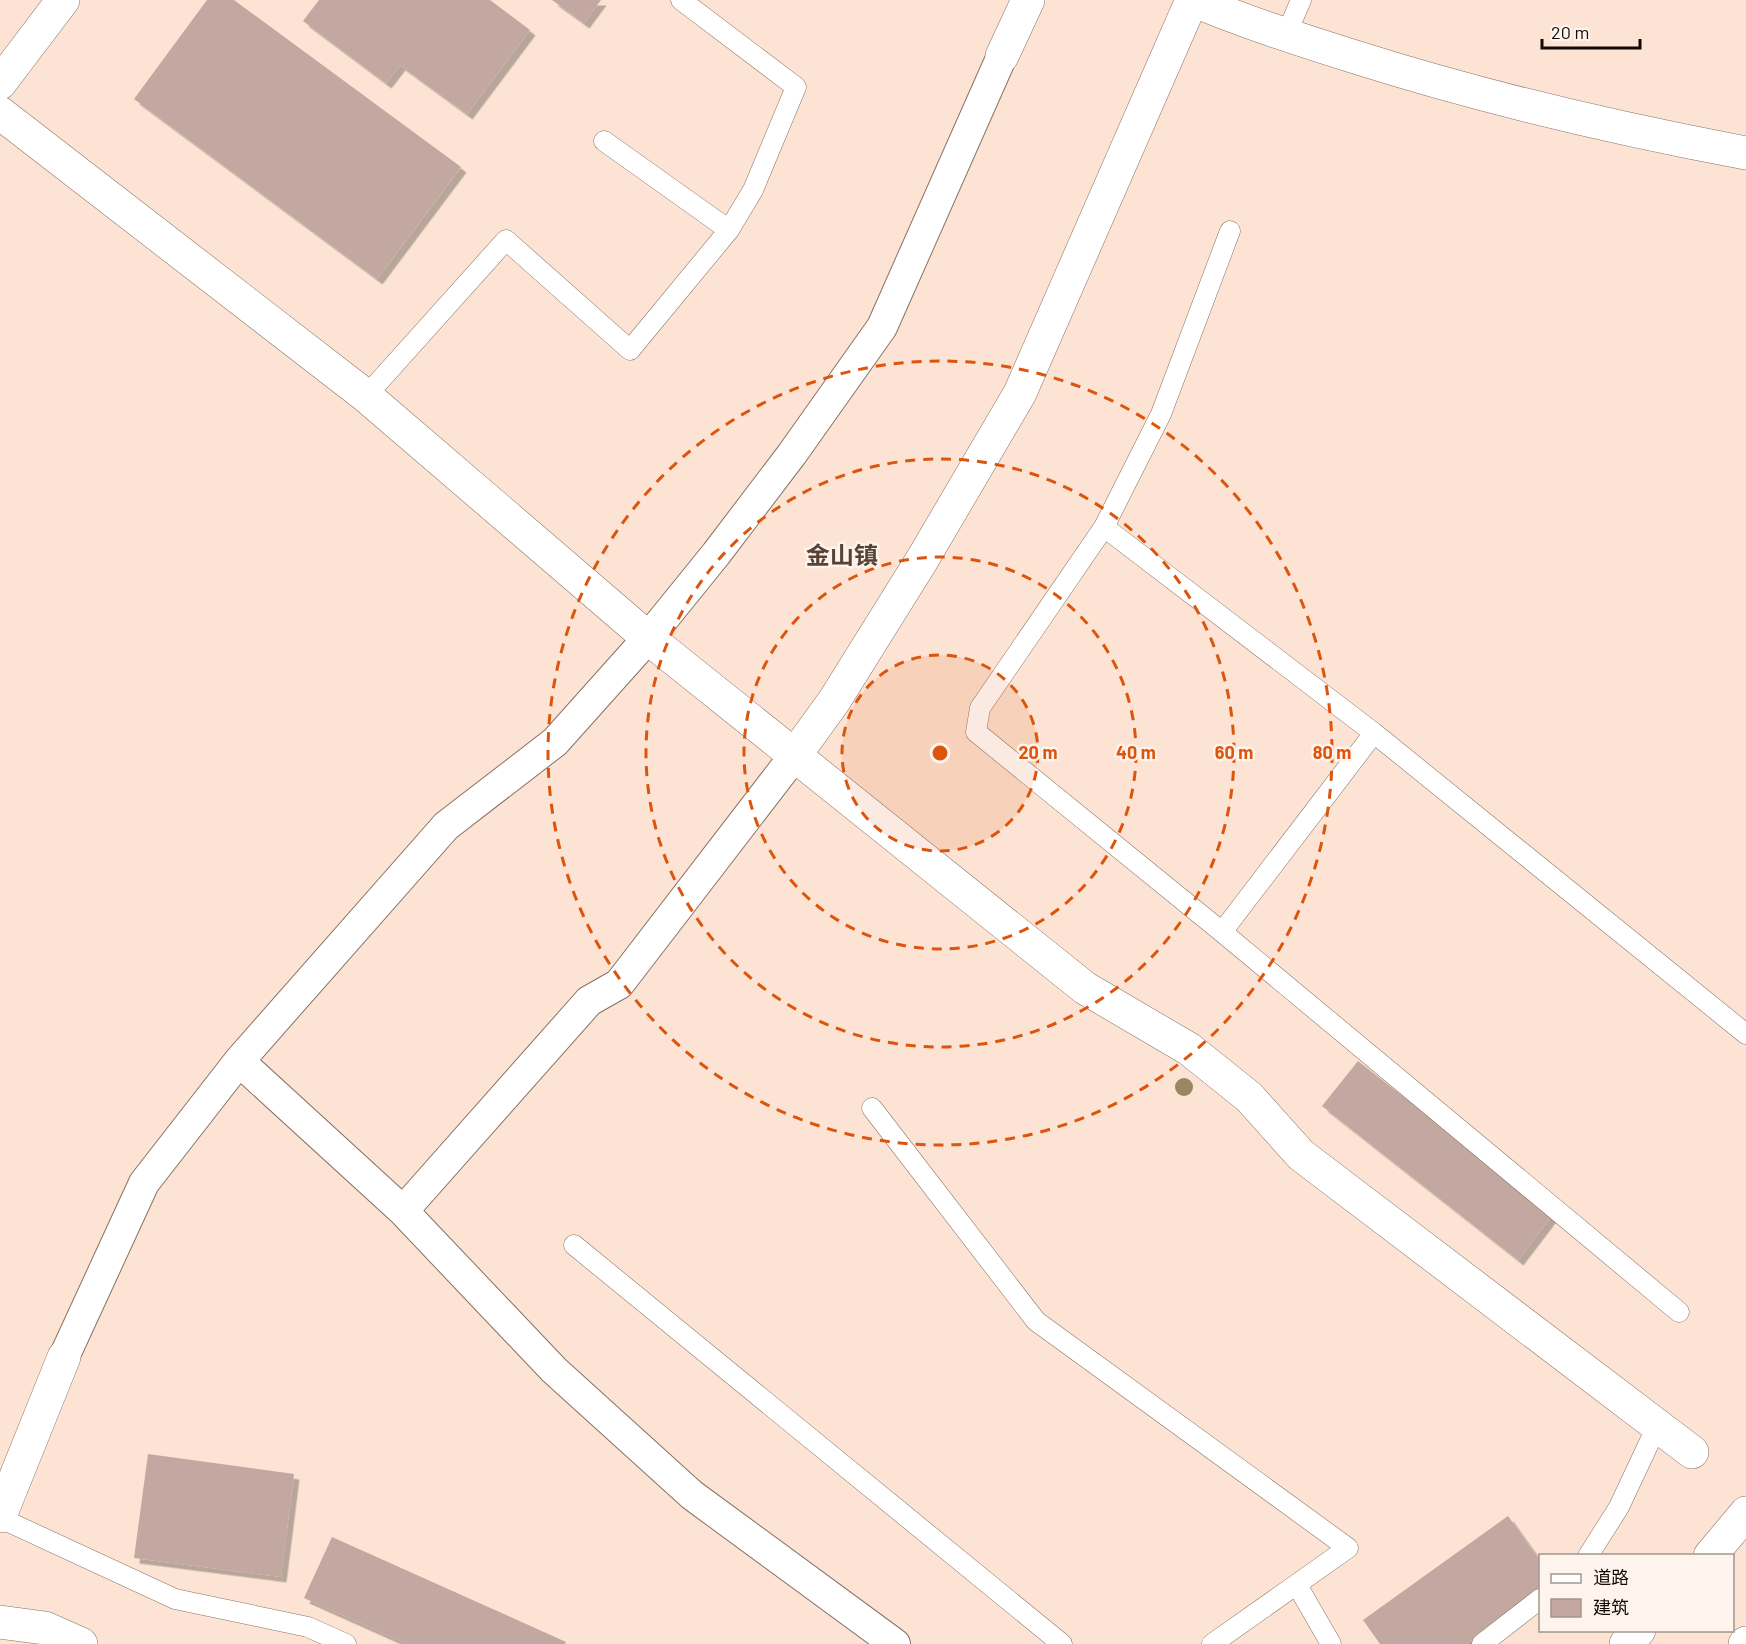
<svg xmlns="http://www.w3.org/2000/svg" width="1746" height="1644" font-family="Barlow,'Noto Sans SC',sans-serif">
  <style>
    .building { fill: #c3a7a1; filter: url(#shadow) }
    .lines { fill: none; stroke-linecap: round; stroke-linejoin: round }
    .service-casing { stroke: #887264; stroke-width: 21 }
    .pedestrian-casing { stroke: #887264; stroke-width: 32 }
    .minor-casing { stroke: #887264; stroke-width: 34 }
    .secondary-casing { stroke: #887264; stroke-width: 34 }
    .service { stroke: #fff; stroke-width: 20 }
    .pedestrian { stroke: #fff; stroke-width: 30 }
    .minor { stroke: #fff; stroke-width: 33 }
    .secondary { stroke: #fff; stroke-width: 33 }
    .tree { fill: #98885f }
    .ring { fill: none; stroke: #dd550c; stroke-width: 3; stroke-dasharray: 10 8 }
    .labels { text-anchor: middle; stroke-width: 5; stroke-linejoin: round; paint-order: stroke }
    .district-label { font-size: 24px; font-weight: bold; fill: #574336; stroke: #fef4ed }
    .centre { fill: #dd550c; stroke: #fef4ed; stroke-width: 3 }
    .ring-label { font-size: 18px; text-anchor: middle; font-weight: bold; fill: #dd550c; stroke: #fef4ed; stroke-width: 5; stroke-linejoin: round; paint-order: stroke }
  </style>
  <defs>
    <filter id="shadow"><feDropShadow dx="5.5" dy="5.5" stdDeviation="0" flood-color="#0004"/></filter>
  </defs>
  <rect width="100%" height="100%" fill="#fce3d3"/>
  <!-- building -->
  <path class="building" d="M207,0H234L461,167L377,279L134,99Z
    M319,0H490L530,30L467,114L400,65L386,83L303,21Z
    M552,0H601L584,23Z
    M1358,1061L1553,1214L1518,1260L1322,1106Z
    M148,1454L294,1474L281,1577L134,1558Z
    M1508,1516L1540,1561V1591L1466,1644H1380L1363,1620Z
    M332,1537L566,1642L565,1644H407L304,1598Z"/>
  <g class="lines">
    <defs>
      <path id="service" d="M1286,35L1301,0
        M604,141L729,230
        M1230,231L1161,414L1104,527L980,708L976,732L1222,932L1679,1312
        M366,396L506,240L630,350L729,230L753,190L796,87L681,0
        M1104,527L1374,733L1746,1034
        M1222,932L1374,733
        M872,1108L1036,1321L1348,1548L1212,1644
        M574,1245L1062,1644
        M0,1518L175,1599L308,1627L346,1644
        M1588,1556L1619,1507L1657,1426
        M1297,1585L1331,1644
        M1482,1644L1540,1599"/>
      <path id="pedestrian" d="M239,1061L403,1211L554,1370L692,1495L895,1644
        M403,1211L589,1001L619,984L795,755
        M64,1357L144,1183L239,1061L446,826L555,742L648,638L716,554L792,454L882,327L1002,56"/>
      <path id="minor" d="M1193,0C1245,22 1298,39 1352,56C1481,97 1613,128 1746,153
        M1002,56L1028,0
        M0,113L366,396L648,638L1085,988L1189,1049L1249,1097L1301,1155L1692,1452
        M795,755L834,701L922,560L1020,393L1192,0
        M0,1516L64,1357"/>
      <path id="secondary" d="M0,83L63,0
        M1710,1556L1746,1513
        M0,1622L45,1628L81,1644
        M1626,1644L1639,1630
        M1745,1644L1746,1643"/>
    </defs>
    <!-- service casing -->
    <use href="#service" class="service-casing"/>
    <!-- pedestrian casing -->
    <use href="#pedestrian" class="pedestrian-casing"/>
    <!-- minor casing -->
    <use href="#minor" class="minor-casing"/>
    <!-- secondary casing -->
    <use href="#secondary" class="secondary-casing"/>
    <!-- service -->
    <use href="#service" class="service"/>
    <!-- pedestrian -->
    <use href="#pedestrian" class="pedestrian"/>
    <!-- minor -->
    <use href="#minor" class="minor"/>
    <!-- secondary -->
    <use href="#secondary" class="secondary"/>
  </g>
  <!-- trees -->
  <circle class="tree" cx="1184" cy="1087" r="9"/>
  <!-- distance rings -->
  <circle cx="940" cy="753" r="98" fill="#dd550c" fill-opacity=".12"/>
  <g class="ring">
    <circle cx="940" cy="753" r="98"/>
    <circle cx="940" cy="753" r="196"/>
    <circle cx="940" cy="753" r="294"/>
    <circle cx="940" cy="753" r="392"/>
  </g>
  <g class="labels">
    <!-- district labels -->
    <g class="district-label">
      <text x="842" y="564">金山镇</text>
    </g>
  </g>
  <circle cx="940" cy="753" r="9" class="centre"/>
  <g class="ring-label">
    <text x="1038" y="759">20 m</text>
    <text x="1136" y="759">40 m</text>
    <text x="1234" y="759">60 m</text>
    <text x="1332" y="759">80 m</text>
  </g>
  <!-- legend -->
  <rect x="1539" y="1554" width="195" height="78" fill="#fef4ed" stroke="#a09690" stroke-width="1.5"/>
  <rect x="1551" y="1574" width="30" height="9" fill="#ffffff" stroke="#a09690" stroke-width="1.5"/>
  <text x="1593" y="1584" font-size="18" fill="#120a05">道路</text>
  <rect x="1551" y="1599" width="30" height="18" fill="#c3a7a1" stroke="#a09690" stroke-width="1.5"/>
  <text x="1593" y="1614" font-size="18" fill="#120a05">建筑</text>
  <!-- scale -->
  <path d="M1542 39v9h98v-9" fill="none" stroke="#120a05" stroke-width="3"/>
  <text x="1551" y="39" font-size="18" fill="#120a05" stroke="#fef4ed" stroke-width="4.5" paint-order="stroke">20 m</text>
</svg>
